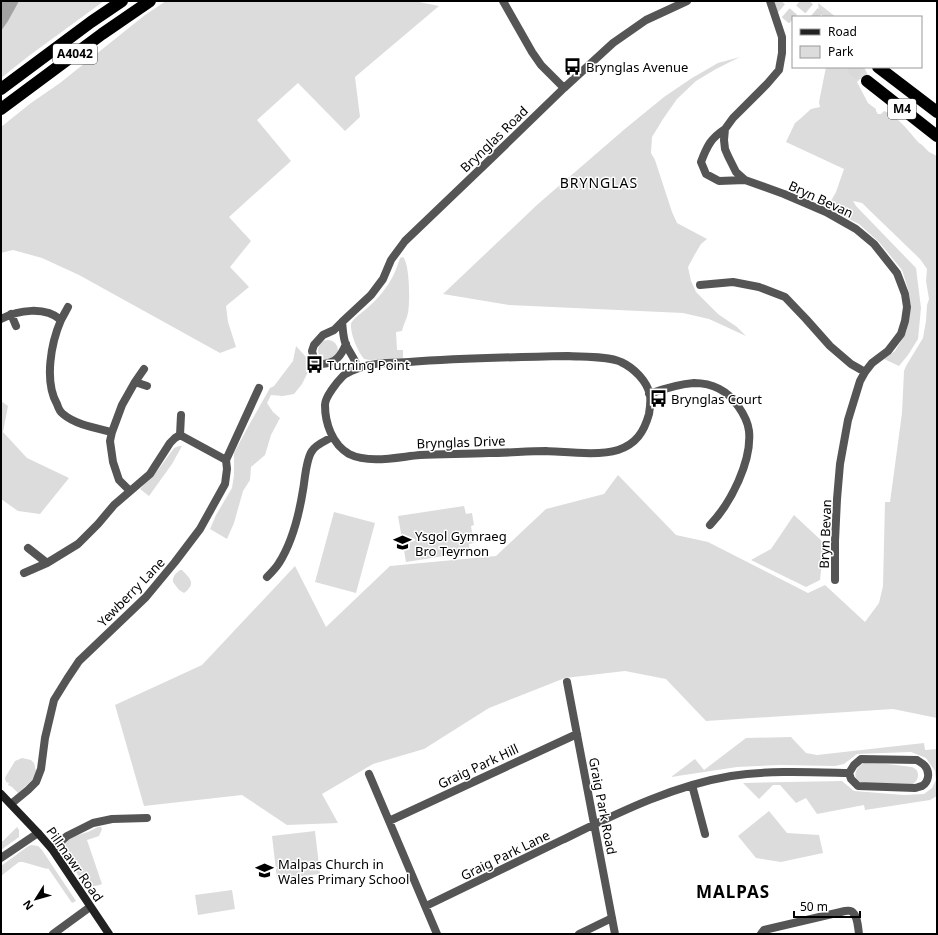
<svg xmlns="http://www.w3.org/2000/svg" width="938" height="935" font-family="'Noto Sans',sans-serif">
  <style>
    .green { fill: #dcdcdc }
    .water { fill: #a3a3a3 }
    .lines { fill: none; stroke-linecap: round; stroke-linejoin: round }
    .highway-tunnel { stroke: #d9d9d9; stroke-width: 12; stroke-dasharray: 12 6; stroke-linecap: butt }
    .street { stroke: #555; stroke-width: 8 }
    .secondary { stroke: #222; stroke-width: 8 }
    .highway { stroke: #000; stroke-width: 12 }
    .labels { text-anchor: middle; stroke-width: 3; stroke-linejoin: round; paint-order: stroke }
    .shield { fill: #fff; stroke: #4c4c4c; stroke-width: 1 }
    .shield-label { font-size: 12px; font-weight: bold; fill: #000 }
    .poi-label { font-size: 13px; fill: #000; stroke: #fff; text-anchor: start }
    .street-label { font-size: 13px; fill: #000; stroke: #fff }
    .neighbourhood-label { font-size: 14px; letter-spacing: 1px; fill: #000; stroke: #fff }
    .district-label { font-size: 17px; font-weight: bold; letter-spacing: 1px; fill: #000; stroke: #fff }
  </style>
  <rect width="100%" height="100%" fill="#fff"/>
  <!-- green -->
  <path class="green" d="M1,1H104L30,55L1,78Z
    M166,1H414L439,6L355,77L360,117L345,131L298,83L257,120L291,161L229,217L251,241L230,267L249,287L226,306L228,322L236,347L220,353L79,275L42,258L13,250L1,253V127L31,103L60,83L145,15Z
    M818,3L836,17H823L819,11Z
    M740,57L716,69L696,81L677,99L663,119L652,137L651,153L655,160L672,212L677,223L707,239L701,244L695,254L688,267L691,281L696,292L718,314L737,327L746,336L709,319L683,313L509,305L443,294L538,204L626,128L664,97L692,78L718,63Z
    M826,67H864L868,75L863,79H860L857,82L868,103L876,109V111L878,114H881L884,111C897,115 910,133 919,143L921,144L929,152L937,156V718L893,709L706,721L666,679L625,671L565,678L489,708L424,749L373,764L322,794L338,823L287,825L242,795L144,806L115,705L202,665L295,566L326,627L390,566L496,556L546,509L604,494L618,475L676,535L708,542L808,593L825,585L865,622L879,603L883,586L885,502H890L902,413L904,371L906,366L923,338L926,321L927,305L929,299L926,281L927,269L920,259L862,203L853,201L856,206L916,268L921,308L918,339L908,355L899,366L884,359L895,351L903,338L906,332L911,306L909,292L902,270L879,242L859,224L827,208L836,192L844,169L786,142L795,123L800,119L811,109L820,107L819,102Z
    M403,257C410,264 410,303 408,313C407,319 403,325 402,331L396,332L397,350H403V358L370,360L364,359C358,352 350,334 351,324C353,318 362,313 366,309C377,300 387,288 393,276C396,270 398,264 400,258Z
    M318 350a10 10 0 1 1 20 0a10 10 0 1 1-20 0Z
    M296,346L306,357L310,368L302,384L294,394L283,396L271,395L267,403L273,412L280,418L271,435L265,455L251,467L250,480L243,491L234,523L227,539L210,529L216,515L232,488L234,475V453L249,425L270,388L274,386L293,361Z
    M1,401L8,406L3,432L27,458L69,478L40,514L18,511L1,499Z
    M179,446H182L172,464L149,496L140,489L158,470L174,448Z
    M464,506L466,514L472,513L474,525L471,526L474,543L469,544L470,552L406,562L398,516Z
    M334,512L375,523L356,593L315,582Z
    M794,515L824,543L820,580L806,587L751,560L771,549Z
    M180,570H182C191,579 196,584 184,593L179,590L173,582C172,577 176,573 180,570Z
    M791,737L806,753L817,755L924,743L925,750L937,749V796L930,800L865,810L864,805L817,814L806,798L796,803L780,785H773L759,799L743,783L842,781L854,791L904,795L924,794L932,788L936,780L935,771L926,758L911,752L857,754L844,764L835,766L781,765L737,767L671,777L695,759L704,770L746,738Z
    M22,758L31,760L34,763L36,771L32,780L18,793L12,787L8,785L9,783L6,782L5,778L6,776L15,761Z
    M864,763H879L912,767C920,770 920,779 913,784L862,783C851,778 855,768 864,763Z
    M769,811L787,833L819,835L823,853L781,862L756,858L738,836Z
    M17,827L19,830V837L1,850V842L3,841Z
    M98,827H101L102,829L99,836L87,840L102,884C99,885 96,886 93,886C81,886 70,862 67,852L64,851L62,846V843L72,837L88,832Z
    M315,831L320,874L277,879L272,836Z
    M31,845L38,846L42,850L76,901L72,903L48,868L47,869L23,862H19L1,876V866L27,847Z
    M232,890L235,909L198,915L195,895Z"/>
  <!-- water -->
  <path class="water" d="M1,1H19L8,21L1,31Z"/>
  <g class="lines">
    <!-- highway-tunnel -->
    <path class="highway-tunnel" d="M772,1L793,19
      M800,1L819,17
      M851,67L867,81"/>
    <!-- street -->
    <path class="street" d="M503,1L532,52L541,65L564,88
      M770,1L782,37V53L779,70L767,84L733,118L725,129L724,140L725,149L728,156L736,172L745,180L784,194L826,212L856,229L874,244L897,273L905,294L907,307L905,321L901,334L888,351L872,363L865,372L860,381L848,420L840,464L837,499L835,541V580
      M725,129C711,138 707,146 701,162L706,174L719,181L745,180
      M700,285L733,282L759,287L785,297L806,319L830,346L851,364L865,372
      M68,307C66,311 63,316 61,320C51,343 44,381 57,404C58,407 60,412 63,414C76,425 96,428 112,432
      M11,314L16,326
      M1,319C18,310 45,306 61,320
      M342,322L334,330L323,335L314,345L312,351L314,359L322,364C336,363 341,356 346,344
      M568,356C582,357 609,356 621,362C634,368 647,381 650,395C651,402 650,408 649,414C644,432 636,444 618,450C599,456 567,452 546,451C527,451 508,453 489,453C466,454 443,454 420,455C398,457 369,464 349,454C332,444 325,423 325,405C325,397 337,382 343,376C347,372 354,370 359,368C375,362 392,363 409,362C462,358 515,357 568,356Z
      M358,368C355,359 350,353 346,345C343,338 343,330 342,322L371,295L383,279L391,260L405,241L499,151L564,88L613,43L646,20L687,1
      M135,382L147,386
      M649,394C663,389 679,384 694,383C712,383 728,391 738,406C743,413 748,422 749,431C752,461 731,503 710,525
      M180,435L181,415
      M130,491L119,480L113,462L110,441L112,432L122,405L135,382L144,369
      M28,548L47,563
      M24,573L47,563L78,544L98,524L114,505L150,474L170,443L175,438L180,435L226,460
      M267,577C271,573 276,568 279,563C293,541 299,515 303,490C305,479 306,459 312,451C316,444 326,441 332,437
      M567,682L615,934
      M369,774L389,821L437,934
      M692,785L705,834
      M11,804L28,790L36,782L41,769L45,738L54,700L67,679L79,661L146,597L175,562L200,529L225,484L227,469L226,460L259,388
      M389,821L577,734
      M52,849L67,836L93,823L112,819L147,818
      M1,858L38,833
      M426,906C471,884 516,862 562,840C616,814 671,786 731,776C770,770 810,772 849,773L851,779L858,786L915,788C916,788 921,786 922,786C929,782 930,772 925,766C923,763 919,762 917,760L861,759L854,765L849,773
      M53,934L90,907
      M579,934L612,918
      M761,934L764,930L845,911C847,911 850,910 851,911C858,915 858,928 859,934"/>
    <!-- secondary -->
    <path class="secondary" d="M1,794L38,833L52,849L109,934"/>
    <!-- highway -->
    <path class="highway" d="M878,67L937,112
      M867,81L937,136
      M1,89L91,22L122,1
      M1,109L102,34L150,1"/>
  </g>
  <!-- icons -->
  <defs>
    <symbol id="bus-bare" viewBox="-9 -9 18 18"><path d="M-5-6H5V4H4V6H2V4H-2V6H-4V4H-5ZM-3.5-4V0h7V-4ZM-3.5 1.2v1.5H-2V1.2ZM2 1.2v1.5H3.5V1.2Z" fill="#000" stroke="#fff" stroke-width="2.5" paint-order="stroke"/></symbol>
    <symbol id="school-bare" viewBox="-9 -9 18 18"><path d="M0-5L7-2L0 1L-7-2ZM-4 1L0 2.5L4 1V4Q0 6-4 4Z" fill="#000" stroke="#fff" stroke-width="2.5" paint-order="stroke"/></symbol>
  </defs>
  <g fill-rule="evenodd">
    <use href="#bus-bare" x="560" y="54" width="25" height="25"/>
    <use href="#bus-bare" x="302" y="352" width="25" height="25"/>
    <use href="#bus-bare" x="646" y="386" width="25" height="25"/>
    <use href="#school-bare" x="390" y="530" width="25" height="25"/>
    <use href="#school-bare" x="252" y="858" width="25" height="25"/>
  </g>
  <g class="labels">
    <!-- shield labels -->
    <g class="shield">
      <rect x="53" y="44" width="44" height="20" rx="3"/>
      <rect x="888" y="99" width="28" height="20" rx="3"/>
    </g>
    <g class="shield-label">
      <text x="75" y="58">A4042</text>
      <text x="902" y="113">M4</text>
    </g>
    <!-- poi labels -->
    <g class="poi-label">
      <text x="586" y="72">Brynglas Avenue</text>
      <text x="327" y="370">Turning Point</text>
      <text x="671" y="404">Brynglas Court</text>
      <text x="415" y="541">Ysgol Gymraeg<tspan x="415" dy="15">Bro Teyrnon</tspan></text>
      <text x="278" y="869">Malpas Church in<tspan x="278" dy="15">Wales Primary School</tspan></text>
    </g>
    <!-- street labels -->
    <g class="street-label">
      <text transform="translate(494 139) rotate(-44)" y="5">Brynglas Road</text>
      <text transform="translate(821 199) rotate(25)" y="5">Bryn Bevan</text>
      <text transform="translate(461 442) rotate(-2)" y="5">Brynglas Drive</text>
      <text transform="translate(825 534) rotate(-88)" y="5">Bryn Bevan</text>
      <text transform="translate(131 592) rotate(-46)" y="5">Yewberry Lane</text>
      <text transform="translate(478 766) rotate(-25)" y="5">Graig Park Hill</text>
      <text transform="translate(603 806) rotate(79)" y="5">Graig Park Road</text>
      <text transform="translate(505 855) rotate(-26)" y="5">Graig Park Lane</text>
      <text transform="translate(75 864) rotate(55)" y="5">Pillmawr Road</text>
    </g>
    <!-- neighbourhood labels -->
    <g class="neighbourhood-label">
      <text x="599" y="188">BRYNGLAS</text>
    </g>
    <!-- district labels -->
    <g class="district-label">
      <text x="733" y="898">MALPAS</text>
    </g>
  </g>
  <!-- border -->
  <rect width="938" height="935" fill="none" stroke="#000000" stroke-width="4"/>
  <!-- legend -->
  <rect x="792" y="16" width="130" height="52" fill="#ffffff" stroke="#999999"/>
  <rect x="800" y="29" width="20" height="6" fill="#222222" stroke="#999999"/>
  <text x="828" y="36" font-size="12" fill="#000000">Road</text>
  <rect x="800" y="46" width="20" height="12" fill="#dcdcdc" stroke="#999999"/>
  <text x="828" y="56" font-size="12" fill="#000000">Park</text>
  <!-- north arrow -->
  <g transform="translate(36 899) rotate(233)" stroke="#ffffff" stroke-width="3" paint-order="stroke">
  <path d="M0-3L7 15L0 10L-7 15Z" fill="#000000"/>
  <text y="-6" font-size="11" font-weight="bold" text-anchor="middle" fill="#000000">N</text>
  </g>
  <!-- scale -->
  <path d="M794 911v6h66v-6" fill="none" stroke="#000000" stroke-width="2"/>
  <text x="800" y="911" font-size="12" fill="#000000" stroke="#ffffff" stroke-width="3" paint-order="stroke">50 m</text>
</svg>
